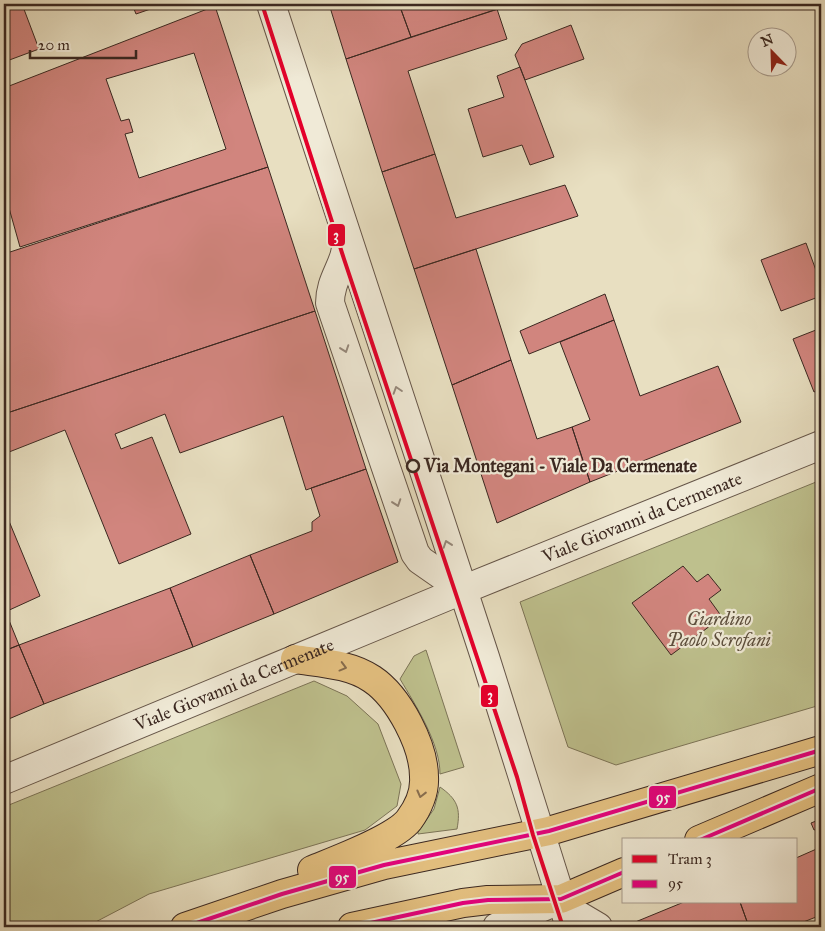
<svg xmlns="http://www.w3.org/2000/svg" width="825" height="931" font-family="'IM FELL Great Primer',serif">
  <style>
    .green { fill: #bec08d; stroke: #7c7457 }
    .building { fill: #d1857e; stroke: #3b2821; fill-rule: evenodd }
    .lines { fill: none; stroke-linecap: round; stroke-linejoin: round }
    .minor-casing { stroke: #665649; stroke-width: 30 }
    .major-casing { stroke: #3b2821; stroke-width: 30 }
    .minor { stroke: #f0ead7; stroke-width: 28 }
    .major { stroke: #e4c080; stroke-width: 28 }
    .bus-1-casing { stroke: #f0ead7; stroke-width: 8 }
    .bus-1 { stroke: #e5007d; stroke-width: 4 }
    .tram-1-casing { stroke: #f0ead7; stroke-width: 8 }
    .tram-1 { stroke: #e4002b; stroke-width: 4 }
    .oneway { stroke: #96897c }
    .oneway2 { stroke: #876c4c }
    .stop-dot { fill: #f0ead7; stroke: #3b2821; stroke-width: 2.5 }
    .labels { text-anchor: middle; stroke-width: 4.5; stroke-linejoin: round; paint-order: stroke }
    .stop-label { font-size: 18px; font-weight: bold; fill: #3b2821; stroke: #f0ead7; text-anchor: start }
    .street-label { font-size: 18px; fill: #3b2821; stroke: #f0ead7 }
    .park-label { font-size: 18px; font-style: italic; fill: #5c4e3c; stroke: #f0ead7 }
    .line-badge { stroke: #f0ead7; stroke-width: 2 }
    .badge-label { font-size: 14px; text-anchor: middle; font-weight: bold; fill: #fff }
  </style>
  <rect width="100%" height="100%" fill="#e8dfc1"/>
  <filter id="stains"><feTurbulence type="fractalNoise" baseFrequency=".004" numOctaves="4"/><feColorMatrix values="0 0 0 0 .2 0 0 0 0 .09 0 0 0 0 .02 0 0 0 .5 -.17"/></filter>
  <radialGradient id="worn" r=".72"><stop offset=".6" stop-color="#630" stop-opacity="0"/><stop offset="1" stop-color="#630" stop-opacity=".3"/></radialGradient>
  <!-- green -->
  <path class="green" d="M821,480V707L817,706L616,765L568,747L520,602Z
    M426,650L464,767L440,774C440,743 416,706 400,679L414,656Z
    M314,681L347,696L378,724L401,784L397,806L365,830L149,894L86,927H4V807Z
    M440,787C457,799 461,808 457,829L418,834V832L434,809Z"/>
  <!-- building -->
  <path class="building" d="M4,4H22L39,49L4,62Z
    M132,4H165L136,14Z
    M329,4H399L411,37L346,59Z
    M399,4H514L411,37Z
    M215,6L268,167L20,247L9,208L4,210V88ZM194,53L226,149L139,178L125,134L133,132L129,119L121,121L106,79Z
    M497,9L507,39L408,71L435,154L382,172L346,59Z
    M571,25L584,59L525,80L515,55L522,44Z
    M520,67L554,157L530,165L522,145L483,157L468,109L504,97L497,76Z
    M435,154L456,218L565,185L578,216L414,269L382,172Z
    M268,167L315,311L4,414V254Z
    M806,243L821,284V296L781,311L761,260Z
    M476,249L511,360L452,385L414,269Z
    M605,294L614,320L529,354L520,331Z
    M315,311L366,469L306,490L283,416L180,453L165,414L115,434L121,449L152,437L191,534L119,564L65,430L4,454V414Z
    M614,320L640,396L718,366L741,422L590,482L572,427L590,420L560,342Z
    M821,328V389L814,392L793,339Z
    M511,360L537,439L572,427L590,482L497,523L452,385Z
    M366,469L398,562L274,614L250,555L312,531V522L320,516L311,488Z
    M4,509L40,596L5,612L4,608Z
    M250,555L274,614L193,647L170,588Z
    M683,566L697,582L708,574L721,590L709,599L722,617L671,655L632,603Z
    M170,588L193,647L44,704L19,645Z
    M4,608L19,645L4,651Z
    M19,645L44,704L4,721V651Z
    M821,819V828L814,830L811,823Z
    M821,847V915L791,927H749L740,902H796V858Z
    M684,902H740L749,927H629L628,925Z"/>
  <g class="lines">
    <defs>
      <g id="minor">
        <path d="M271,4L485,657L570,927"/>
        <path d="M347,238C347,265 330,277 330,303L415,553L420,560L463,590"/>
        <path id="s1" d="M4,780L455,593L821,445"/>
        <path d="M561,899L576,914L598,927"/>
        <path d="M497,927L561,899"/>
      </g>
      <path id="major" d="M295,659C321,663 350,664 372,679C399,697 424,746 424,777C425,792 418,808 409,820C394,839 336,860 312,870
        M699,840L821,788
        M185,927L282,894L384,865L549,831L821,750
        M352,927L463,903L488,900L561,899L624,872"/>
    </defs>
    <!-- minor casing -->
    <use href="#minor" class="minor-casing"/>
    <!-- major casing -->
    <use href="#major" class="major-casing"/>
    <!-- minor -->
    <use href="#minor" class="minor"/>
    <!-- major -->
    <use href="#major" class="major"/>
    <defs>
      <path id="bus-1" d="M700,840L821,788
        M185,927L282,894L384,865L549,831L821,750
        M352,927L463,903L488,900L561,899L624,872"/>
    </defs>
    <!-- bus-1 casing -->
    <use href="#bus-1" class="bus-1-casing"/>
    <!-- bus-1 -->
    <use href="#bus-1" class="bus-1"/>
    <defs>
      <path id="tram-1" d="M262,4L344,259L517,777L533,835L563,927"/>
    </defs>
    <!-- tram-1 casing -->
    <use href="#tram-1" class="tram-1-casing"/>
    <!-- tram-1 -->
    <use href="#tram-1" class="tram-1"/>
  </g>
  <!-- one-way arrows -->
  <defs><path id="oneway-chevron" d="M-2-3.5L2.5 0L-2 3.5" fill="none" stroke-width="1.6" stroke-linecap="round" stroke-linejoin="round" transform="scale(1.25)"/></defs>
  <g class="oneway">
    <use href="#oneway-chevron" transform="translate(345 349) rotate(71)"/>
    <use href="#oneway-chevron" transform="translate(397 390) rotate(-108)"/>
    <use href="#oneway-chevron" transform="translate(397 503) rotate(71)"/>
    <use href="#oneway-chevron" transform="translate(447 544) rotate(-109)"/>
  </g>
  <g class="oneway2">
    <use href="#oneway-chevron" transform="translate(343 667) rotate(15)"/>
    <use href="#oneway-chevron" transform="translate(421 794) rotate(104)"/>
  </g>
  <!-- markers -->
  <circle class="stop-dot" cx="413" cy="466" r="6"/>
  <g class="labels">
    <!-- stop labels -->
    <g class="stop-label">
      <text x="424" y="472">Via Montegani - Viale Da Cermenate</text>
    </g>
    <!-- street labels -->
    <g class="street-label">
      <text dy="6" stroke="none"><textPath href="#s1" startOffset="690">Viale Giovanni da Cermenate</textPath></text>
      <text dy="6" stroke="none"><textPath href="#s1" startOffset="249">Viale Giovanni da Cermenate</textPath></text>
    </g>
    <!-- park labels -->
    <g class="park-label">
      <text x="719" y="625">Giardino<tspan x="719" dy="21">Paolo Scrofani</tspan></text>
    </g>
  </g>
  <g class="line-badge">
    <rect x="327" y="223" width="19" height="24" rx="5" fill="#e4002b"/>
    <rect x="480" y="684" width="19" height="24" rx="5" fill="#e4002b"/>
    <rect x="648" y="785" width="29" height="24" rx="5" fill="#e5007d"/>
    <rect x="328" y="865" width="29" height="24" rx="5" fill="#e5007d"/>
  </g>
  <g class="badge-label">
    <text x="336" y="240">3</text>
    <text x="490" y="700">3</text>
    <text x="663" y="802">95</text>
    <text x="342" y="882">95</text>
  </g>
  <!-- margin -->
  <rect width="825" height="931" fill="none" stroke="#e8dfc1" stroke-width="20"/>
  <rect x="5" y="5" width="815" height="921" fill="none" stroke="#3b2821" stroke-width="2.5"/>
  <rect x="10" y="10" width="805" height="911" fill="none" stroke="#3b2821"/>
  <!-- legend -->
  <rect x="622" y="838" width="175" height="65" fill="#f0ead7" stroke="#a89c8e"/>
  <rect x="632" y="855" width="25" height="8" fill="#e4002b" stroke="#a89c8e"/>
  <text x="668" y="864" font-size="15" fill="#3b2821">Tram 3</text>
  <rect x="632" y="880" width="25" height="8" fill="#e5007d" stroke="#a89c8e"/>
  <text x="668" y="888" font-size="15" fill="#3b2821">95</text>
  <!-- north arrow -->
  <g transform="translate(772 52) rotate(337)"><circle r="24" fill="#f0ead7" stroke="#a89c8e"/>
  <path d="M0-4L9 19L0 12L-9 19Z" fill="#8f2418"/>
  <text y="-8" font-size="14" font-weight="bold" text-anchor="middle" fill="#3b2821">N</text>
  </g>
  <!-- scale -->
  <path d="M30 50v8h106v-8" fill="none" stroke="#3b2821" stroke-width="2.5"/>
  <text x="38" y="50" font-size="15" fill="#3b2821" stroke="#f0ead7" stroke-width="4" paint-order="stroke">20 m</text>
  <rect width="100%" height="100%" filter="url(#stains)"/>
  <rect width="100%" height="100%" fill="url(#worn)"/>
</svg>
